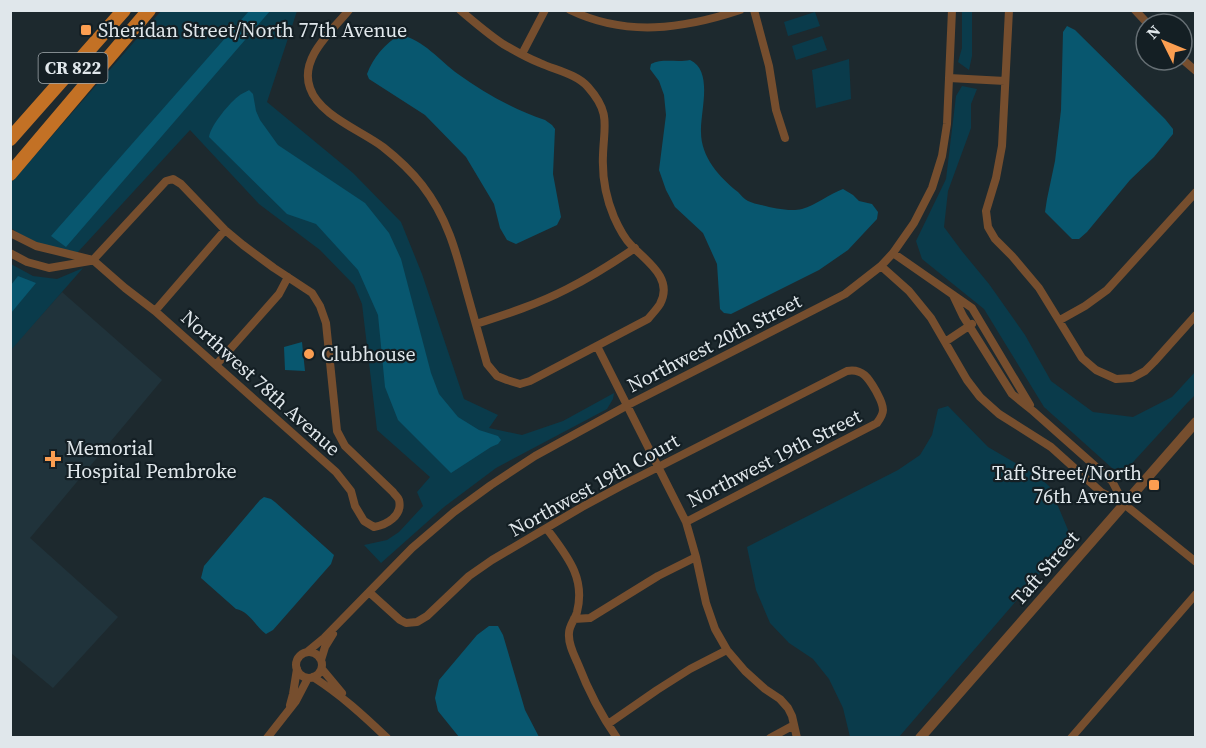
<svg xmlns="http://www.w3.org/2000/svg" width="1206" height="748" font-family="'Source Serif 4',serif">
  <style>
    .built { fill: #20333b }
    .green { fill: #0a3b4b }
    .water { fill: #08576f }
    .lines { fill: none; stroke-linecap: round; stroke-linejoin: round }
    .minor { stroke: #764e2e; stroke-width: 8 }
    .tertiary { stroke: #764e2e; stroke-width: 10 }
    .primary { stroke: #c37125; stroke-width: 14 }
    .poi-dot { fill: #fb9e51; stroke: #141f24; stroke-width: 2 }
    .labels { text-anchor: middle; stroke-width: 4.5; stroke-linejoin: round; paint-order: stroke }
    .shield { fill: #141f24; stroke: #a3abaf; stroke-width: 1.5 }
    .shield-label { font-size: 18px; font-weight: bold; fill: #e0e7eb }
    .poi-label { font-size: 20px; fill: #e0e7eb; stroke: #141f24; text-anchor: start }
    .street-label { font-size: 20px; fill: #e0e7eb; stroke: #141f24 }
  </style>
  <rect width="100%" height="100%" fill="#1d292e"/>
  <!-- built -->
  <path class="built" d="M62,292L162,380L30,538L118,617L53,688L11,653L10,350Z"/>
  <!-- green -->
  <path class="green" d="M161,11H297L267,102L353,173L401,222L422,274L464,399L498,415L489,428L522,435L563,421L614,393L613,399L607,409L496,468L444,507L381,563L364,545L387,540L399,532L423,506L417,492L430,477L377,430L362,304L354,285L320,250L259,204L190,130L77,253C52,247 32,244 11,228L10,184Z
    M962,11H972V56L969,70L958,62L962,48Z
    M815,12L820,26L788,36L784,22Z
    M822,36L827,50L796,60L792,46Z
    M849,59L851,99L816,108L812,70Z
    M962,86L977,89L971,104V128L948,191L944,227L961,250L989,284L1025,335L1051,381L1093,412L1133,417L1172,397L1195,372V395L1188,402L1124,472L1112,468L1044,407L984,309L922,259L916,241L946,179L956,96Z
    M11,264L33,276L57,279L83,268L11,350Z
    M948,406L988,447L1038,476L1050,487L1071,537L899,737H850L843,708L829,679L813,659L789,643L770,623L756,590L747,547L898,470L920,455L932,435L938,409Z"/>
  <!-- water -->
  <path class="water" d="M249,11H270L66,247L51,236Z
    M1067,26L1075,30L1165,119L1173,129V134L1154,157L1130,180L1087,232L1079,239H1072L1045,212L1047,199L1055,161L1061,110L1063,32Z
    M400,35C423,39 440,61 458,74C484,93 515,110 545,120L552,125L555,129L553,174L561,217L557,225L516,244L507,240L500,228L494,204L466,157L425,115L369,79L367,74C373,58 385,43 400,35Z
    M690,60C714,71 700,112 701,132C701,157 719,177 738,192C741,195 744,199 748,201C752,203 757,204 761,205C773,208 790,212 802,209C816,205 829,194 843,189L853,195L859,201L872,204L878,212L877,219L848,250L819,270L731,314L724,313L720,309L717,264L703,233L675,207L666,190L659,170L666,115L664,95L659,81L650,69L651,64C663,58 677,63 690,60Z
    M249,90L253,94L256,111L260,120L278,145L365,203L389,233L401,259L431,373L439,394L458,417L479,430L498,436L501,440L498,444L491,447L451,473L398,420L385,387L378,315L358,270L316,224L287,214L209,137C211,125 230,102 240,95C241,94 248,91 249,90Z
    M18,276L36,283L11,313V285Z
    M302,342L305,371L285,370L284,347Z
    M264,497L271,499L275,502L334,555L331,564L273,630L266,634C256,627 249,611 236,609L201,578L204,566L260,500Z
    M489,626H498L503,635L525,710L539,737H459L438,711L435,698L439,680L477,635Z"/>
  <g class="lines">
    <!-- minor -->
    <path class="minor" d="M349,10C332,31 299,58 310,88C319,115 360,130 383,147C397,158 411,171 422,185C447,217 456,251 466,289C473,314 480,339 487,364L497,376L507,380L520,384L530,381L648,319C652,314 657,309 660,304C674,278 646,261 631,245C624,238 618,226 614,217C606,198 602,176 603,155C604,125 611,113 588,87C577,74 555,70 540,63C527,58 515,51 503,44C488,34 474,22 460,10
      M570,10C626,37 683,29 740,10
      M754,10L769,66L776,110L785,138
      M1009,10L1002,146L996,178L986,211L988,227L995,239L1012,256L1039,288L1082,358L1096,370L1116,379L1132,378L1145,371L1154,362L1196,315
      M1135,10L1148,24
      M522,54L545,10
      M1182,59L1196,71
      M949,78L1005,81
      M10,233L36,246L93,260L125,288L155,311L336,472L351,491L355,506L364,521L374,527C386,525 403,516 399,500C398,497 395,495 393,492L345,446L337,431L326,323L320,306L312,293L274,268L243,245L225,230L181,184L173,179L166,181L93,260
      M10,253L27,262L49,268L90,261
      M893,253L972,308L1030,405
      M881,266L909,291L931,318L967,380L980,397L999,414L1051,447L1101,492L1124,504L1196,562
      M953,295L963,316L1012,394L1033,411L1112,481L1124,504
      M155,311L225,230
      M1060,320L1085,306L1107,290L1196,192
      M476,324C507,314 538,304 567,289C591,277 613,263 635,248
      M945,342L972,324
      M597,346L686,522L696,557L706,603L715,629L727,650L745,671L765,689L780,699L788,708L792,716L797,738
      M216,365L279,294L288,277
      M547,529C566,555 586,577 577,612C575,619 569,626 569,633C568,644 574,655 578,664C588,690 601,715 617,738
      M369,592L400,620L406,623L417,622L427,616L469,576L492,560L582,507L621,486L847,371C863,368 869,379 876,391C879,397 883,403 883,410C883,415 880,419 877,423L686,522
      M574,619L590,618L658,576L696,557
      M296 665a13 13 0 1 1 26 0a13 13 0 1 1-26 0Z
      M307,652L324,638L412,548L454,512L491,485L535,456L628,405L845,294L881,266L893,253L914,223L932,188L942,156L947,124L952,10
      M321,660L325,647L333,634
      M322,669L342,693
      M313,677C341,695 363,715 387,738
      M290,705L293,694L297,669
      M608,724L657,690L690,669L727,650
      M267,738L296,701L308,678
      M770,738L794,725
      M1071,738L1196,594"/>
    <!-- tertiary -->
    <path class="tertiary" d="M920,738L1196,422"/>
    <!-- primary -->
    <path class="primary" d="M10,139L124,10
      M10,174L149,10"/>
  </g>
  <!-- markers -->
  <g class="poi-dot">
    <rect x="80" y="24" width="12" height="12" rx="3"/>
    <circle cx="309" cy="354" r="6"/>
    <path d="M50 450h6v6h6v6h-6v6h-6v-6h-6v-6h6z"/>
    <rect x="1148" y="479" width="12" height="12" rx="3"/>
  </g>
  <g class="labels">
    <!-- shield labels -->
    <rect class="shield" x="38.5" y="53" width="69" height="30" rx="4.5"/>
    <g class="shield-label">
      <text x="73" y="74">CR 822</text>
    </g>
    <!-- poi labels -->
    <g class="poi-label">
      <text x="98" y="37">Sheridan Street/North 77th Avenue</text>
      <text x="321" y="361">Clubhouse</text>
      <text x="66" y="455">Memorial<tspan x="66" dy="23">Hospital Pembroke</tspan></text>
      <text x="1142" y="480" text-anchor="end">Taft Street/North<tspan x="1142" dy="23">76th Avenue</tspan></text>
    </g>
    <!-- street labels -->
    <g class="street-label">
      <text transform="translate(714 343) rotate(-27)" y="7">Northwest 20th Street</text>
      <text transform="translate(261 383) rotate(42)" y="7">Northwest 78th Avenue</text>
      <text transform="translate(774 458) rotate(-27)" y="7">Northwest 19th Street</text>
      <text transform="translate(594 485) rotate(-29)" y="7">Northwest 19th Court</text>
      <text transform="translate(1045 568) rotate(-49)" y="7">Taft Street</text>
    </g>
  </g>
  <!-- border -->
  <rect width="1206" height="748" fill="none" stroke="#e0e7eb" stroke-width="24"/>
  <!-- north arrow -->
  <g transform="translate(1164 42) rotate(313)"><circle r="28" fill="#141f24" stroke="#666f74" stroke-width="1.5"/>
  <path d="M0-4.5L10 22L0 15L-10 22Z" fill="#fb9e51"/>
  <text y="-9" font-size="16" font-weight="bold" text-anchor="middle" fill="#e0e7eb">N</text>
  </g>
</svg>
